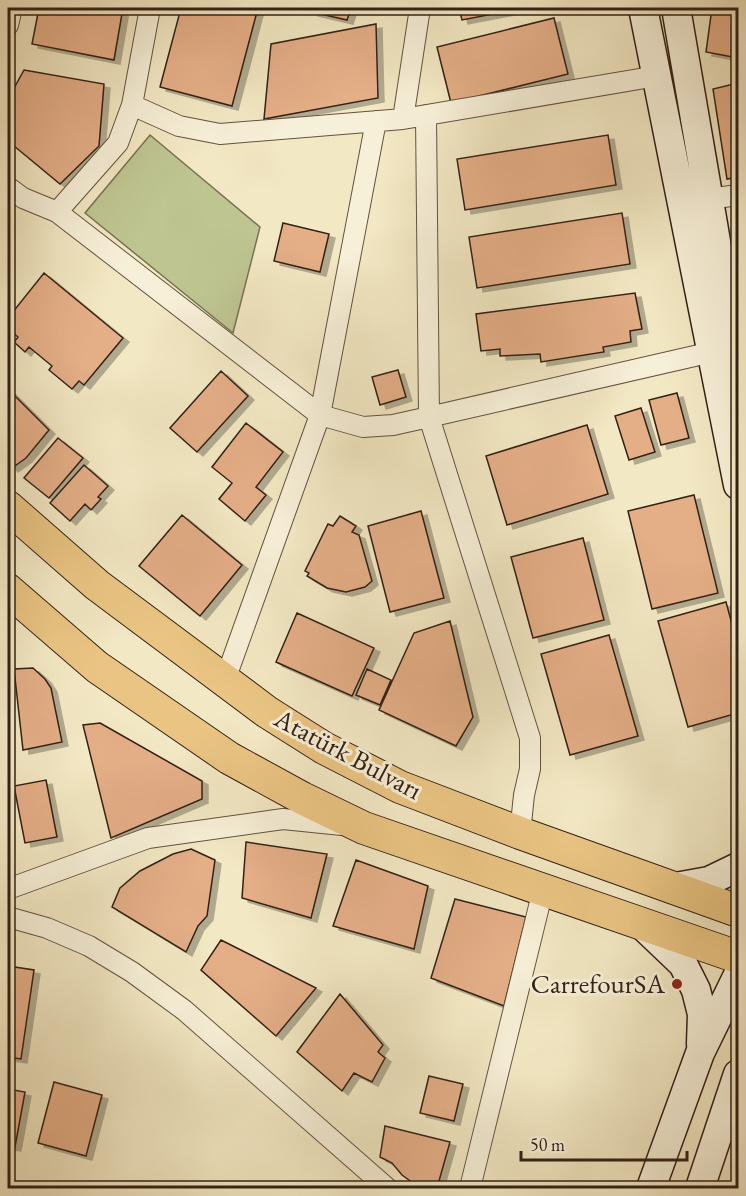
<svg xmlns="http://www.w3.org/2000/svg" width="746" height="1196" font-family="'EB Garamond',serif">
  <style>
    .green { fill: #bec591; stroke: #787254; stroke-width: 1.5 }
    .building { fill: #e4ae87; stroke: #332016; stroke-width: 1.5; filter: url(#shadow) }
    .lines { fill: none; stroke-linecap: round; stroke-linejoin: round }
    .street-casing { stroke: #635241; stroke-width: 22 }
    .secondary-casing { stroke: #332016; stroke-width: 31 }
    .primary-casing { stroke: #332016; stroke-width: 34 }
    .street { stroke: #f7f0d8; stroke-width: 20 }
    .secondary { stroke: #f7f0d8; stroke-width: 28 }
    .primary { stroke: #e9c482; stroke-width: 32 }
    .poi-dot { fill: #8f2418; stroke: #f7f0d8; stroke-width: 2 }
    .labels { text-anchor: middle; stroke-width: 6; stroke-linejoin: round; paint-order: stroke }
    .street-label { font-size: 27px; fill: #332016; stroke: #f7f0d8 }
    .poi-label { font-size: 27px; fill: #332016; stroke: #f7f0d8; text-anchor: end }
  </style>
  <defs>
    <filter id="shadow"><feDropShadow dx="6" dy="4" stdDeviation="0" flood-color="#0004"/></filter>
  </defs>
  <rect width="100%" height="100%" fill="#f2e8c3"/>
  <filter id="stains"><feTurbulence type="fractalNoise" baseFrequency=".00333" numOctaves="4"/><feColorMatrix values="0 0 0 0 .2 0 0 0 0 .09 0 0 0 0 .02 0 0 0 .5 -.17"/></filter>
  <radialGradient id="worn" r=".72"><stop offset=".6" stop-color="#630" stop-opacity="0"/><stop offset="1" stop-color="#630" stop-opacity=".3"/></radialGradient>
  <!-- green -->
  <path class="green" d="M150,135L260,227L233,333L85,213Z"/>
  <!-- building -->
  <path class="building" d="M39,8H123L114,60L32,44Z
    M181,8H258L232,106L160,87Z
    M313,8H378L369,10L351,8L347,20L312,12Z
    M459,8H525L462,20Z
    M712,8H738V58L706,52Z
    M554,18L568,74L451,103L437,47Z
    M376,24L378,98L264,119L271,44Z
    M24,70L104,84L99,146L60,184L8,141V99Z
    M738,83V177L727,179L713,89Z
    M608,135L616,185L465,210L457,159Z
    M622,213L630,264L477,288L469,237Z
    M283,223L329,234L320,272L274,261Z
    M44,273L123,338L84,385L79,381L72,389L49,370L52,366L29,347L25,352L14,342L18,337L8,329V325L12,321L8,318Z
    M635,293L642,329L630,331L631,342L603,347L604,352L541,362L540,354L500,356V349L481,351L476,314Z
    M398,370L406,397L380,405L372,377Z
    M221,371L248,396L197,452L170,428Z
    M8,389L49,430L26,458L12,468L8,463Z
    M677,393L689,438L661,445L649,400Z
    M641,408L655,452L629,460L615,416Z
    M246,423L283,452L256,487L266,495L245,521L219,499L232,483L212,467Z
    M587,425L608,494L507,525L486,456Z
    M58,438L83,458L49,498L24,478Z
    M84,465L108,486L98,497L101,499L91,510L85,504L70,521L50,503Z
    M694,495L718,593L652,609L628,511Z
    M421,511L444,598L390,612L368,526Z
    M182,515L242,565L200,616L139,566Z
    M340,516L356,526L352,532L359,535L372,581L365,587L346,592L327,588L307,576L309,573L305,571L328,524L333,526Z
    M583,538L604,620L533,638L511,557Z
    M726,602L738,646V713L688,727L658,621Z
    M297,613L374,648L352,696L276,662Z
    M450,621L473,717L456,746L379,710L414,633Z
    M609,635L638,736L570,755L541,654Z
    M33,668L45,679L51,688L62,742L23,750L14,669Z
    M367,669L391,680L380,705L356,695Z
    M100,723L202,781V799L111,838L83,725Z
    M46,780L57,837L25,843L14,786Z
    M246,842L327,854L311,918L242,898Z
    M191,849L215,860L207,916L198,926L186,952L112,907L120,888L140,871L173,854Z
    M356,860L428,886L414,949L333,926Z
    M455,899L526,917L504,1006L431,978Z
    M221,940L316,988L276,1036L201,970Z
    M8,966L34,970L21,1059L8,1057Z
    M340,994L383,1045L378,1052L385,1058L372,1082L354,1073L342,1091L297,1052Z
    M429,1076L463,1084L454,1121L420,1113Z
    M54,1082L102,1095L86,1156L38,1143Z
    M8,1089L25,1092L15,1147L8,1146Z
    M385,1126L450,1142L437,1188H420L402,1175L392,1163L380,1157Z"/>
  <g class="lines">
    <defs>
      <path id="street" d="M8,25L12,8
        M132,105L179,126L220,134L403,119L657,76
        M426,115L429,417L530,738V769L524,795L520,833
        M403,119L420,8
        M8,187L23,198L57,212L320,415L363,427L393,425L429,417L712,352
        M708,199L738,195
        M57,212L118,143L132,105L150,8
        M225,680L320,415L376,121
        M8,889L148,838L283,819L342,825
        M8,917L47,928L89,946L132,972L184,1010L387,1188
        M470,1188L543,890"/>
      <path id="secondary" d="M643,8L738,485
        M676,8L738,370
        M670,888L709,881L738,867
        M641,924L683,964L696,990L702,1014L701,1044
        M651,1188L700,1053L738,975
        M700,1188L738,1074"/>
      <path id="primary" d="M8,507L97,585L267,712L324,748L400,787L520,833L738,911
        M8,590L97,667L229,758L302,798L364,828L738,957"/>
    </defs>
    <!-- street casing -->
    <use href="#street" class="street-casing"/>
    <!-- secondary casing -->
    <use href="#secondary" class="secondary-casing"/>
    <!-- primary casing -->
    <use href="#primary" class="primary-casing"/>
    <!-- street -->
    <use href="#street" class="street"/>
    <!-- secondary -->
    <use href="#secondary" class="secondary"/>
    <!-- primary -->
    <use href="#primary" class="primary"/>
  </g>
  <!-- markers -->
  <circle class="poi-dot" cx="677" cy="984" r="6"/>
  <g class="labels">
    <!-- street labels -->
    <g class="street-label">
      <text transform="translate(348 754) rotate(28)" y="9">Atatürk Bulvarı</text>
    </g>
    <!-- poi labels -->
    <g class="poi-label">
      <text x="665" y="993">CarrefourSA</text>
    </g>
  </g>
  <!-- margin -->
  <rect width="746" height="1196" fill="none" stroke="#f2e8c3" stroke-width="30"/>
  <rect x="9" y="9" width="728" height="1178" fill="none" stroke="#332016" stroke-width="3"/>
  <rect x="15" y="15" width="716" height="1166" fill="none" stroke="#332016" stroke-width="1.5"/>
  <!-- scale -->
  <path d="M521 1151v9h166v-9" fill="none" stroke="#332016" stroke-width="3"/>
  <text x="530" y="1151" font-size="18" fill="#332016" stroke="#f7f0d8" stroke-width="4.5" paint-order="stroke">50 m</text>
  <rect width="100%" height="100%" filter="url(#stains)"/>
  <rect width="100%" height="100%" fill="url(#worn)"/>
</svg>
